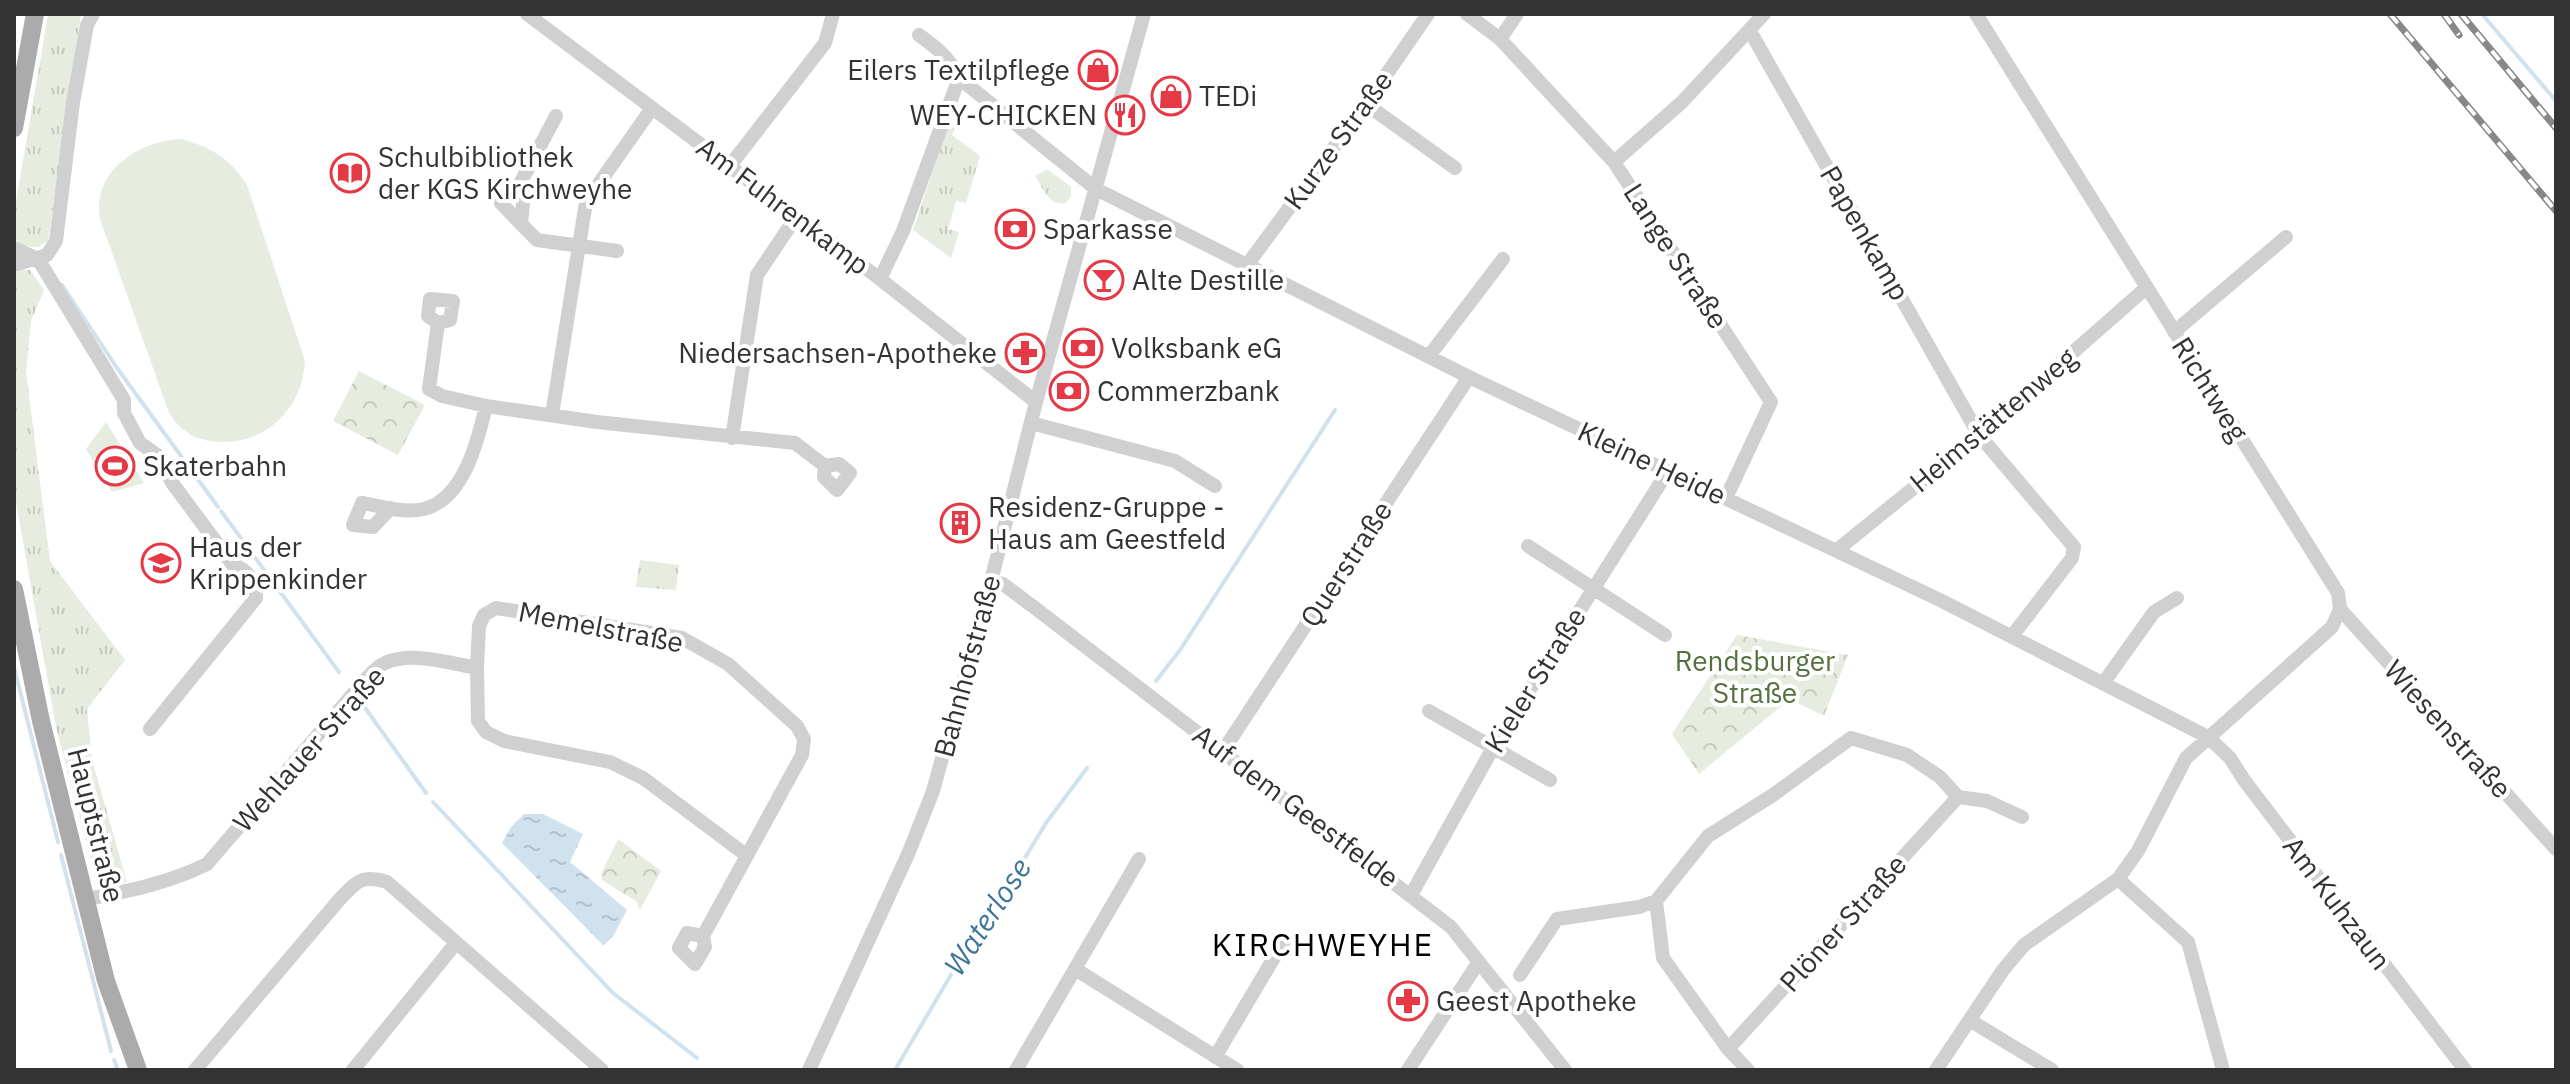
<svg xmlns="http://www.w3.org/2000/svg" width="2570" height="1084" font-family="'IBM Plex Sans',sans-serif">
  <style>
    .grass { fill: url(#grass-tufts) }
    .park { fill: url(#park-crowns) }
    .garden { fill: #e6ecdf }
    .water { fill: url(#water-ripples) }
    .lines { fill: none; stroke-linecap: round; stroke-linejoin: round }
    .stream { stroke: #cfe2ee; stroke-width: 4 }
    .minor { stroke: #d0d0d0; stroke-width: 14 }
    .major { stroke: #ababab; stroke-width: 18 }
    .rail-casing { stroke: #888; stroke-width: 7 }
    .rail { stroke: #fff; stroke-width: 4; stroke-dasharray: 12; stroke-linecap: butt }
    .labels { text-anchor: middle; stroke-width: 8; stroke-linejoin: round; paint-order: stroke }
    .poi-label { font-size: 28px; fill: #333; stroke: #fff; text-anchor: start }
    .street-label { font-size: 28px; fill: #333; stroke: #fff }
    .park-label { font-size: 28px; fill: #56703f; stroke: #fff }
    .water-label { font-size: 30px; font-style: italic; fill: #3f7597; stroke: #fff }
    .quarter-label { font-size: 32px; letter-spacing: 2px; fill: #000; stroke: #fff }
  </style>
  <defs>
    <pattern id="grass-tufts" width="24" height="20" patternUnits="userSpaceOnUse" patternTransform="scale(2)"><rect width="24" height="20" fill="#e6ecdf"/><path d="M3 7l-1-3M5 7V3M7 7l1-3M15 17l-1-3M17 17v-4M19 17l1-3" fill="none" stroke="#c6cbc0"/></pattern>
    <pattern id="park-crowns" width="20" height="18" patternUnits="userSpaceOnUse" patternTransform="scale(2)"><rect width="20" height="18" fill="#e6ecdf"/><path d="M2 6a3 3 0 1 1 6 0M12 15a3 3 0 1 1 6 0" fill="none" stroke="#c6cbc0"/></pattern>
    <pattern id="water-ripples" width="26" height="14" patternUnits="userSpaceOnUse" patternTransform="scale(2)"><rect width="26" height="14" fill="#cfe2ee"/><path d="M2 4q2-2 4 0t4 0M15 11q2-2 4 0t4 0" fill="none" stroke="#b2c2cd"/></pattern>
  </defs>
  <rect width="100%" height="100%" fill="#fff"/>
  <!-- grass -->
  <path class="grass" d="M81,14L48,241L38,247L22,246L14,238V213L48,15Z
    M949,122L956,127L952,135L980,156L966,203L956,201L948,229L959,232L951,258L913,230Z
    M1047,169L1071,187V196L1066,203C1049,207 1043,188 1035,176Z
    M20,270H30L44,290L31,321L26,372L50,561L125,660L87,709L92,760L127,882L105,887L94,871L56,727L14,491V274Z
    M640,560L679,565L676,590L636,587Z"/>
  <!-- park -->
  <path class="park" d="M359,371L425,405L398,455L333,421Z
    M1737,635L1848,655L1824,716L1790,699L1699,774L1672,734Z
    M618,839L661,871L640,910L636,901L602,880L601,874Z"/>
  <!-- garden -->
  <path class="garden" d="M182,139C212,148 230,158 247,185L305,361C303,407 267,444 220,442C197,441 182,433 169,413L100,219C92,170 139,141 182,139Z
    M106,422L144,483L112,492L86,449Z"/>
  <!-- water -->
  <path class="water" d="M524,814H543L583,834L570,862L627,910L612,938L603,945L502,843L511,827Z"/>
  <g class="lines">
    <!-- stream -->
    <path class="stream" d="M2482,14L2556,101
      M62,285L117,368L218,507
      M221,511L339,672
      M14,667L58,842
      M1156,681L1180,650L1335,410
      M358,698L426,793
      M433,802L613,993L697,1058
      M61,855L111,1051
      M114,1060L118,1070
      M895,1070L972,939L997,904L1046,823L1087,768"/>
    <!-- minor -->
    <path class="minor" d="M527,14L880,279L1036,402
      M1467,14L1500,39L1614,162L1771,402L1726,498
      M1750,31L1979,435L2074,547L2072,558L2012,636
      M919,35C937,48 950,58 959,78
      M1500,39L1517,14
      M1366,104L1455,168
      M1614,162L1682,102L1764,14
      M729,167L825,43L833,14
      M515,193L556,116
      M521,224L501,203L508,192L524,194L521,224L537,240L617,251
      M14,248L38,259L124,400V413L140,443L157,455L173,484L233,565C248,570 257,582 256,598L150,729
      M14,265L47,255L56,241L73,103L87,25L93,14
      M1247,265L1366,104L1428,14
      M880,279L903,231L959,78L1096,189L1469,377L1940,600L2208,737L2230,758L2244,780L2465,1070
      M438,323L428,316L430,299L453,301L450,320L438,323L429,389L442,396L486,406L597,422L795,443L825,466L824,477L837,490L850,473L839,464L825,466
      M2174,332L2286,237
      M1429,356L1503,259
      M552,415L586,202L652,108
      M1031,423L1175,461L1215,486
      M732,438L757,275L796,217
      M391,508L373,527L353,525L362,503C381,506 405,514 424,509C464,499 478,440 486,406
      M1528,546L1665,635
      M1837,550L1979,435L2146,288
      M991,581L1003,584L1035,608L1451,927L1565,1070
      M2340,609L2556,849
      M2104,682L2154,612L2177,598
      M1429,711L1550,780
      M1223,751L1469,377
      M2118,879L2188,942L2223,1070
      M1411,895L1494,746L1668,471
      M87,899C129,891 169,883 207,864L365,680C371,674 377,666 385,663C412,651 449,663 477,668
      M687,933L703,936L705,947L695,964L679,948Z
      M703,936L802,755L804,739L797,726L728,664L682,638L496,608L484,615L479,626L477,668L478,721L486,732L504,741L610,762L643,778L746,855
      M1075,969L1237,1070
      M1520,975L1557,919L1639,907L1656,901
      M1971,1021L2052,1070
      M1728,1049L1958,797
      M1215,1057L1284,941
      M195,1070L339,900C357,882 360,874 387,882L602,1070
      M353,1070L456,943
      M809,1070L909,852L933,791L991,581L1036,402L1144,14
      M1016,1070L1139,859
      M1408,1070L1478,963
      M1748,1070L1728,1049L1663,958L1656,901L1708,836L1773,795L1851,738L1907,755L1940,777L1958,797L1987,801L2022,817
      M1936,1070L2003,970L2024,945L2118,879L2138,851L2186,758L2332,627L2340,609L2338,593L1976,14"/>
    <!-- major -->
    <path class="major" d="M14,128L35,14
      M14,589L41,721L106,981L138,1070"/>
    <defs>
      <path id="rail" d="M2390,14L2556,211
        M2444,14L2459,35
        M2461,14L2556,128"/>
    </defs>
    <!-- rail casing -->
    <use href="#rail" class="rail-casing"/>
    <!-- rail -->
    <use href="#rail" class="rail"/>
  </g>
  <!-- icons -->
  <defs>
    <symbol id="shop-ring" viewBox="-11 -11 22 22"><circle r="9.5" fill="#fff" stroke="#e63946" stroke-width="1.5"/><path d="M-5-2.5h2.3a2.7 3.5 0 0 1 5.4 0H5L5.5 6h-11ZM-1.5-2.5h3a1.5 2.3 0 0 0-3 0Z" fill="#e63946"/></symbol>
    <symbol id="restaurant-ring" viewBox="-11 -11 22 22"><circle r="9.5" fill="#fff" stroke="#e63946" stroke-width="1.5"/><path d="M-5-6h1v4h1v-4h1v4h1v-4h1v5L-1.5 .5V6h-2V.5L-5-1ZM5-6V6H3V1.5H1.5Q1.5-4 5-6Z" fill="#e63946"/></symbol>
    <symbol id="library-ring" viewBox="-11 -11 22 22"><circle r="9.5" fill="#fff" stroke="#e63946" stroke-width="1.5"/><path d="M-6-4Q-3-5.5-.7-3.5V5Q-3 3-6 4ZM6-4Q3-5.5 .7-3.5V5Q3 3 6 4Z" fill="#e63946"/></symbol>
    <symbol id="bank-ring" viewBox="-11 -11 22 22"><circle r="9.5" fill="#fff" stroke="#e63946" stroke-width="1.5"/><path d="M-6-4H6V4H-6ZM0-2.3a2.3 2.3 0 1 0 0 4.6a2.3 2.3 0 1 0 0-4.6Z" fill="#e63946"/></symbol>
    <symbol id="bar-ring" viewBox="-11 -11 22 22"><circle r="9.5" fill="#fff" stroke="#e63946" stroke-width="1.5"/><path d="M-6-5H6L.8 .8V4.5H3.5V6h-7V4.5H-.8V.8Z" fill="#e63946"/></symbol>
    <symbol id="pharmacy-ring" viewBox="-11 -11 22 22"><circle r="9.5" fill="#fff" stroke="#e63946" stroke-width="1.5"/><path d="M-2-6h4v4h4v4h-4v4h-4v-4h-4v-4h4Z" fill="#e63946"/></symbol>
    <symbol id="stadium-ring" viewBox="-11 -11 22 22"><circle r="9.5" fill="#fff" stroke="#e63946" stroke-width="1.5"/><path d="M0-5a6.5 5 0 1 0 0 10a6.5 5 0 1 0 0-10ZM-3.5-1.8h7v3.6h-7Z" fill="#e63946"/></symbol>
    <symbol id="building-ring" viewBox="-11 -11 22 22"><circle r="9.5" fill="#fff" stroke="#e63946" stroke-width="1.5"/><path d="M-4-6H4V6H1V3H-1V6H-4ZM-2.5-4.3h1.7v1.8h-1.7ZM.8-4.3h1.7v1.8H.8ZM-2.5-1h1.7V.8h-1.7ZM.8-1h1.7V.8H.8Z" fill="#e63946"/></symbol>
    <symbol id="school-ring" viewBox="-11 -11 22 22"><circle r="9.5" fill="#fff" stroke="#e63946" stroke-width="1.5"/><path d="M0-5L7-2L0 1L-7-2ZM-4 1L0 2.5L4 1V4Q0 6-4 4Z" fill="#e63946"/></symbol>
  </defs>
  <g fill-rule="evenodd">
    <use href="#shop-ring" x="1076" y="48" width="44" height="44"/>
    <use href="#shop-ring" x="1149" y="74" width="44" height="44"/>
    <use href="#restaurant-ring" x="1103" y="93" width="44" height="44"/>
    <use href="#library-ring" x="328" y="151" width="44" height="44"/>
    <use href="#bank-ring" x="993" y="207" width="44" height="44"/>
    <use href="#bar-ring" x="1082" y="258" width="44" height="44"/>
    <use href="#bank-ring" x="1061" y="326" width="44" height="44"/>
    <use href="#pharmacy-ring" x="1003" y="331" width="44" height="44"/>
    <use href="#bank-ring" x="1047" y="369" width="44" height="44"/>
    <use href="#stadium-ring" x="93" y="444" width="44" height="44"/>
    <use href="#building-ring" x="938" y="501" width="44" height="44"/>
    <use href="#school-ring" x="139" y="541" width="44" height="44"/>
    <use href="#pharmacy-ring" x="1386" y="979" width="44" height="44"/>
  </g>
  <g class="labels">
    <!-- poi labels -->
    <g class="poi-label">
      <text x="1070" y="80" text-anchor="end">Eilers Textilpflege</text>
      <text x="1199" y="106">TEDi</text>
      <text x="1097" y="125" text-anchor="end">WEY-CHICKEN</text>
      <text x="378" y="167">Schulbibliothek<tspan x="378" dy="32">der KGS Kirchweyhe</tspan></text>
      <text x="1043" y="239">Sparkasse</text>
      <text x="1132" y="290">Alte Destille</text>
      <text x="1111" y="358">Volksbank eG</text>
      <text x="997" y="363" text-anchor="end">Niedersachsen-Apotheke</text>
      <text x="1097" y="401">Commerzbank</text>
      <text x="143" y="476">Skaterbahn</text>
      <text x="988" y="517">Residenz-Gruppe -<tspan x="988" dy="32">Haus am Geestfeld</tspan></text>
      <text x="189" y="557">Haus der<tspan x="189" dy="32">Krippenkinder</tspan></text>
      <text x="1436" y="1011">Geest Apotheke</text>
    </g>
    <!-- street labels -->
    <g class="street-label">
      <text transform="translate(1338 140) rotate(-54)" y="10">Kurze Straße</text>
      <text transform="translate(783 206) rotate(37)" y="10">Am Fuhrenkamp</text>
      <text transform="translate(1865 233) rotate(60)" y="10">Papenkamp</text>
      <text transform="translate(1676 256) rotate(57)" y="10">Lange Straße</text>
      <text transform="translate(2210 389) rotate(58)" y="10">Richtweg</text>
      <text transform="translate(1993 420) rotate(-40)" y="10">Heimstättenweg</text>
      <text transform="translate(1652 463) rotate(25)" y="10">Kleine Heide</text>
      <text transform="translate(1346 564) rotate(-57)" y="10">Querstraße</text>
      <text transform="translate(601 627) rotate(11)" y="10">Memelstraße</text>
      <text transform="translate(967 666) rotate(-75)" y="10">Bahnhofstraße</text>
      <text transform="translate(1535 680) rotate(-58)" y="10">Kieler Straße</text>
      <text transform="translate(2448 729) rotate(48)" y="10">Wiesenstraße</text>
      <text transform="translate(309 749) rotate(-48)" y="10">Wehlauer Straße</text>
      <text transform="translate(1296 806) rotate(37)" y="10">Auf dem Geestfelde</text>
      <text transform="translate(96 825) rotate(76)" y="10">Hauptstraße</text>
      <text transform="translate(2337 903) rotate(53)" y="10">Am Kuhzaun</text>
      <text transform="translate(1843 923) rotate(-48)" y="10">Plöner Straße</text>
    </g>
    <!-- park labels -->
    <g class="park-label">
      <text x="1755" y="671">Rendsburger<tspan x="1755" dy="32">Straße</tspan></text>
    </g>
    <!-- water labels -->
    <g class="water-label">
      <text transform="translate(988 917) rotate(-57)" y="10">Waterlose</text>
    </g>
    <!-- quarter labels -->
    <g class="quarter-label">
      <text x="1323" y="956">KIRCHWEYHE</text>
    </g>
  </g>
  <!-- border -->
  <rect width="2570" height="1084" fill="none" stroke="#333333" stroke-width="32"/>
</svg>
